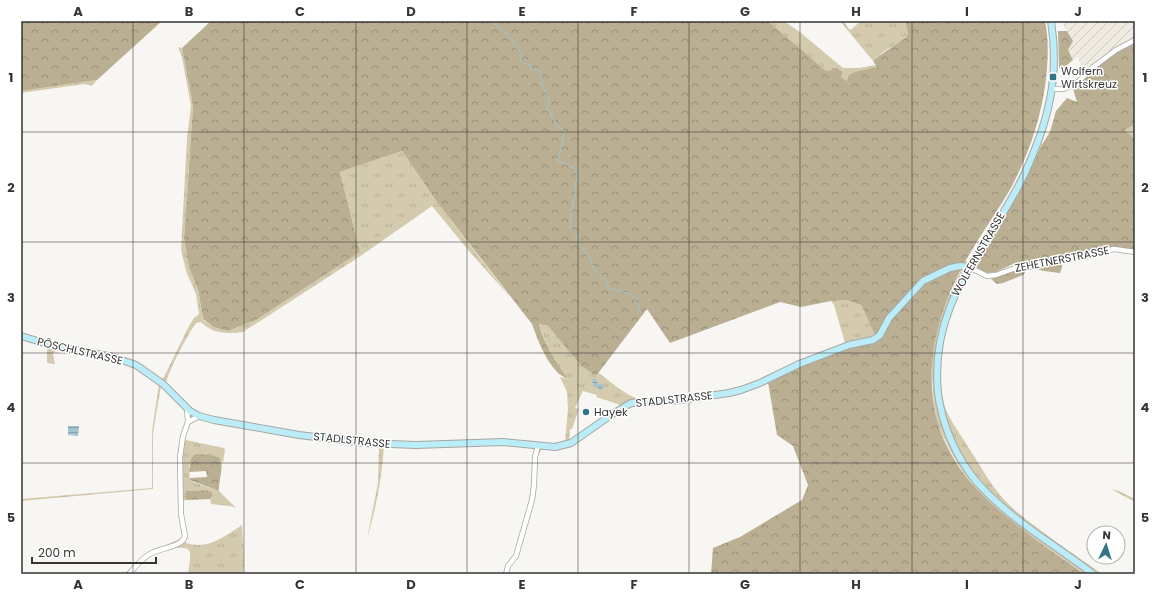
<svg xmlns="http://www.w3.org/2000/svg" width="1156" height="595" font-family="Poppins,sans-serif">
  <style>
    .industrial { fill: url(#industrial-furrows) }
    .grass { fill: url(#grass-tufts) }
    .forest { fill: url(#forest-crowns) }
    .water { fill: url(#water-rules) }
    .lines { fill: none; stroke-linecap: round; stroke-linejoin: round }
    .stream { stroke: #a1c5d0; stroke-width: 1 }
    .street-casing { stroke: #a8a7a3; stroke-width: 6 }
    .secondary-casing { stroke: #a8a7a3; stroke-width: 8 }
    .street { stroke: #fff; stroke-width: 4.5 }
    .secondary { stroke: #baedf8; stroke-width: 6 }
    .grid { fill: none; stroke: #363534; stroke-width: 1; stroke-opacity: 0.55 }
    .poi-dot { fill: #337586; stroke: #fff; stroke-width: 1.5 }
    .labels { text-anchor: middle; stroke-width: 3; stroke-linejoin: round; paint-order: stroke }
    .poi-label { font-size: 11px; fill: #363534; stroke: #fff; text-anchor: start }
    .street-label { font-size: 11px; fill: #363534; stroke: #fff }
    .neatline { fill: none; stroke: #363534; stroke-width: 1.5 }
    .grid-label { font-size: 13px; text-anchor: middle; font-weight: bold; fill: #363534 }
  </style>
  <defs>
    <pattern id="industrial-furrows" width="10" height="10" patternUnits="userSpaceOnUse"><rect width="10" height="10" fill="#f0ebe0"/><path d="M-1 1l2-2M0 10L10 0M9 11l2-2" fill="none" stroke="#cecac1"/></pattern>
    <pattern id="grass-tufts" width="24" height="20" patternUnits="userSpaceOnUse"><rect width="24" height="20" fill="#d4caae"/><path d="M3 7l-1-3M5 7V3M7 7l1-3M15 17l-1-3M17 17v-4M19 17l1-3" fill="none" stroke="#b7ae96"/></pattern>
    <pattern id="forest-crowns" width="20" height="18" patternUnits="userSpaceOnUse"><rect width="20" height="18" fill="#baaf92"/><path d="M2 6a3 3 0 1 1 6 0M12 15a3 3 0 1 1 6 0" fill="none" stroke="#988f78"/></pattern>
    <pattern id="water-rules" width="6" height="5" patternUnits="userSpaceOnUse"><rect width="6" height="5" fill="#a1c5d0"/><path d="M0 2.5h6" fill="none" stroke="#84a1aa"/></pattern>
  </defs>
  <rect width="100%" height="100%" fill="#f8f6f2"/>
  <!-- industrial -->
  <path class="industrial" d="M1061,21H1134L1135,24V37L1107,52L1084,70L1077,57L1073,60L1068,50L1073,41Z"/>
  <!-- grass -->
  <path class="grass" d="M768,21H784L801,33L843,68H859L876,65L877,67L847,81L841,77L843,72L837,68L830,71L825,70Z
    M840,21H843L850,30L861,21H905L908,34C899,46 882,49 873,61Z
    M178,47L182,48L193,106L184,239L189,268L198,289L203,320L213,327L228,331L256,320L360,252L340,172L402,151L437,202L510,297L469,251L432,206L362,255L243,332C227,334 213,334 201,322L196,323C188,334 168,371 166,384C179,397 190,410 208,417L299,432L365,441L418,443L492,439L511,440L553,445L565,442L568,408L567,392L560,377L568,379C555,361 545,344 539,324L548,326L581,366L596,376L599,373C610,381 627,397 641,399L674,398L738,389L767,377L790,365L845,343L834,305L831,301L846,300L861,305L876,337L740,392L621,407L618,404L596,397L597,395L583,391L575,408L579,409L572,429H570L569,442L560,449H542C535,457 537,468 535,479C530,506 524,535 515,561L514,555L532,492L534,450L531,446L523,444L384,446C382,478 376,508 367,539L378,483L379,446L198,419C187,424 188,428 184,439L186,440L224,448L225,450L223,463L220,459L189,465L190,480L196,483L219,491L236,508L230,506L211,504L210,499L213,495L205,490L186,491L185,498L187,500L183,501C182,515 188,530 186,543C209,550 223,537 242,525L244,562L243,574H188L190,560V553L188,549C175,545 155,551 145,560C140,564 136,569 131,574H125L145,554L180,539L182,537L179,468L186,415L181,405L161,386L153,433V489L21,501V499L152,488V431L159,384L145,372L123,362L59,349L56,350L53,354L55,364L47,363V349L45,341L139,364L162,379L164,377L189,326L194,318L199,314L196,294L186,271L181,249L187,139L191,106L182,57Z
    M97,80L92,86L84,84L21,93V91Z
    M1135,124V139L1125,130Z
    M966,260L971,273C949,305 938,346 941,385C942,394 943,404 947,412C954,427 965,441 974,456C987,477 996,494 1016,511C1043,534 1073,553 1102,574H1084L1012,522L986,498L964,474L950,450L938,426L934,405L932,377V355L937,329L948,297Z
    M1111,489L1119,491L1135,499V502Z"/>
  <!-- forest -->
  <path class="forest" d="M21,21H162L97,80L21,91Z
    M211,21H768L825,70L830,71L833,68H837L843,72L841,77L847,81L849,75L855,72L877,67L873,61L876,58L905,38L908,34L905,21H937L941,23L948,21H1045C1049,40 1048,59 1046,79C1041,118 1030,151 1012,186C998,211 980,235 966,260C938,311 922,366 938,424C942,439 954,460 963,473C967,479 973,484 978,490C1009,523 1048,548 1084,574H711L713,548L740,537L802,500L808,485L793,446L777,435L768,382L799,368L876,337L861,305L846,300L831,301L801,307L780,302L670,343L647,309L596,376L581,366L548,326L539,324C544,344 556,362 568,379C550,373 538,341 532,324L437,202L402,151L340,172L360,252L256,320L228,331L213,327L203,319L198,289L189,268L184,239L193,106L182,48Z
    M1058,31H1067L1073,41L1068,50L1073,60L1066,66L1059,68Z
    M1130,44L1135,45V124L1125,130L1135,139V251L1077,252L1030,265L1013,264L996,272L988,273L982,272L976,268L975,265L977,261L992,240L1020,191L1041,146L1050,132L1056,111L1067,98L1077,102L1073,89L1104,61Z
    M1062,260V267L1060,273L1044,271L1036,269L1026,271L1023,275L1003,283L997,284L991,279L1010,271Z
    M198,454C205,455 212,455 218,457C226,461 218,482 219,491L190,480V478L207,477L206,471L189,472L191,459L194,455Z
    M205,490L211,492L213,495L210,499L187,500L185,498L186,491Z"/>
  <!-- water -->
  <path class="water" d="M593,378L595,379L598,383L603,386L602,390H600L597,387H594L592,380Z
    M68,426H79L78,436L68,435Z"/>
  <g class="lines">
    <!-- stream -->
    <path class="stream" d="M492,21L514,41L515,46L522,54L521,61L523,63L531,65L532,70L539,69L541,71C542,75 541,79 542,84C544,92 553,99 547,107L557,125L562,129L564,133L561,150L557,161L566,164L575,169L577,173L578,178L575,184L576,193L573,200L570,228L577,234L576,239L591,261L593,268L605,279L609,288L631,294L634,297L641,313"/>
    <defs>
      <path id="street" d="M1052,89H1063L1076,84L1092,68L1116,50L1135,40
        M969,267L987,276L996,275L1018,267H1030L1079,254L1099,252L1114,249L1135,252
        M188,422L199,416
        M129,574C135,567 141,559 150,554C159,548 183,547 185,536L181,514L180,457L183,436L188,422L187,409
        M506,574L508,566L516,556L532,500L534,485L535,457L538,446"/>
      <path id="secondary" d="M1051,21C1060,78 1048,123 1024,175C987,252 929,300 938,393C942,425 956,457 976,481C1009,519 1054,544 1093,574
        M21,336L51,345L113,357L136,365L163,384L190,411L199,416L214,420L299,435L365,443L416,445L503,442L555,447L571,443L611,415L631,403L681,400L729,393L741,390L760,383L799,364L849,345L873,340L880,335L889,318L923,281L950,268L960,266L969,267"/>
    </defs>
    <!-- street casing -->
    <use href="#street" class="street-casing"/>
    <!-- secondary casing -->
    <use href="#secondary" class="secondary-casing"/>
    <!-- street -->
    <use href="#street" class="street"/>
    <!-- secondary -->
    <use href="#secondary" class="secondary"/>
  </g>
  <!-- grid -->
  <path class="grid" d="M133,21V574M244,21V574M356,21V574M467,21V574M578,21V574M689,21V574M800,21V574M912,21V574M1023,21V574M21,132H1135M21,242H1135M21,353H1135M21,463H1135"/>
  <!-- markers -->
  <g class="poi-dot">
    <rect x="1049" y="73" width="8" height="8" rx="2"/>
    <circle cx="586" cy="412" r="4"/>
  </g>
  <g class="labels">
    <!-- poi labels -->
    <g class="poi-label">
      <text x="1061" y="75">Wolfern<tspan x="1061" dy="13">Wirtskreuz</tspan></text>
      <text x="594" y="416">Hayek</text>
    </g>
    <!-- street labels -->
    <g class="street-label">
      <text transform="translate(978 254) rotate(-60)" y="4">WOLFERNSTRASSE</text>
      <text transform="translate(1062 259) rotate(-11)" y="4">ZEHETNERSTRASSE</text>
      <text transform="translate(80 351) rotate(13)" y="4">PÖSCHLSTRASSE</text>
      <text transform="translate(674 399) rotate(-6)" y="4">STADLSTRASSE</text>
      <text transform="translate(352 440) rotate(6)" y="4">STADLSTRASSE</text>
    </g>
  </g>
  <!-- border -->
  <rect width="1156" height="595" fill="none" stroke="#ffffff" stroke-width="44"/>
  <!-- north arrow -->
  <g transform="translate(1106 545) rotate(4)"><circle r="19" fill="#ffffff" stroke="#afaeae"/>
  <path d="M0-3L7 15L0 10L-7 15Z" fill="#337586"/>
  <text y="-6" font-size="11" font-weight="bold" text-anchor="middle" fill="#363534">N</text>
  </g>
  <!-- scale -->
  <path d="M32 557v6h124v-6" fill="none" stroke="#363534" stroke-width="2"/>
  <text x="38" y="557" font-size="12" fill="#363534" stroke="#ffffff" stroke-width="3" paint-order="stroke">200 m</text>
  <rect x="22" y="22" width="1112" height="551" class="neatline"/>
  <g class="grid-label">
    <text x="78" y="16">A</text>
    <text x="189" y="16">B</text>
    <text x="300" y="16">C</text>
    <text x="411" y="16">D</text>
    <text x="522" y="16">E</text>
    <text x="634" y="16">F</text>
    <text x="745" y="16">G</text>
    <text x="856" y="16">H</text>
    <text x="967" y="16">I</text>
    <text x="1078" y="16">J</text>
    <text x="11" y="82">1</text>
    <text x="1145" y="82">1</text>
    <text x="11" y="192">2</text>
    <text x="1145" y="192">2</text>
    <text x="11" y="302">3</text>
    <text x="1145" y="302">3</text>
    <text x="11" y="412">4</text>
    <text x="1145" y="412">4</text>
    <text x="11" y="522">5</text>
    <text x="1145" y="522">5</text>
    <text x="78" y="589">A</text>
    <text x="189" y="589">B</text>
    <text x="300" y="589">C</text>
    <text x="411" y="589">D</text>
    <text x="522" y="589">E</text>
    <text x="634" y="589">F</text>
    <text x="745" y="589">G</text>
    <text x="856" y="589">H</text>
    <text x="967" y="589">I</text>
    <text x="1078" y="589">J</text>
  </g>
</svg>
